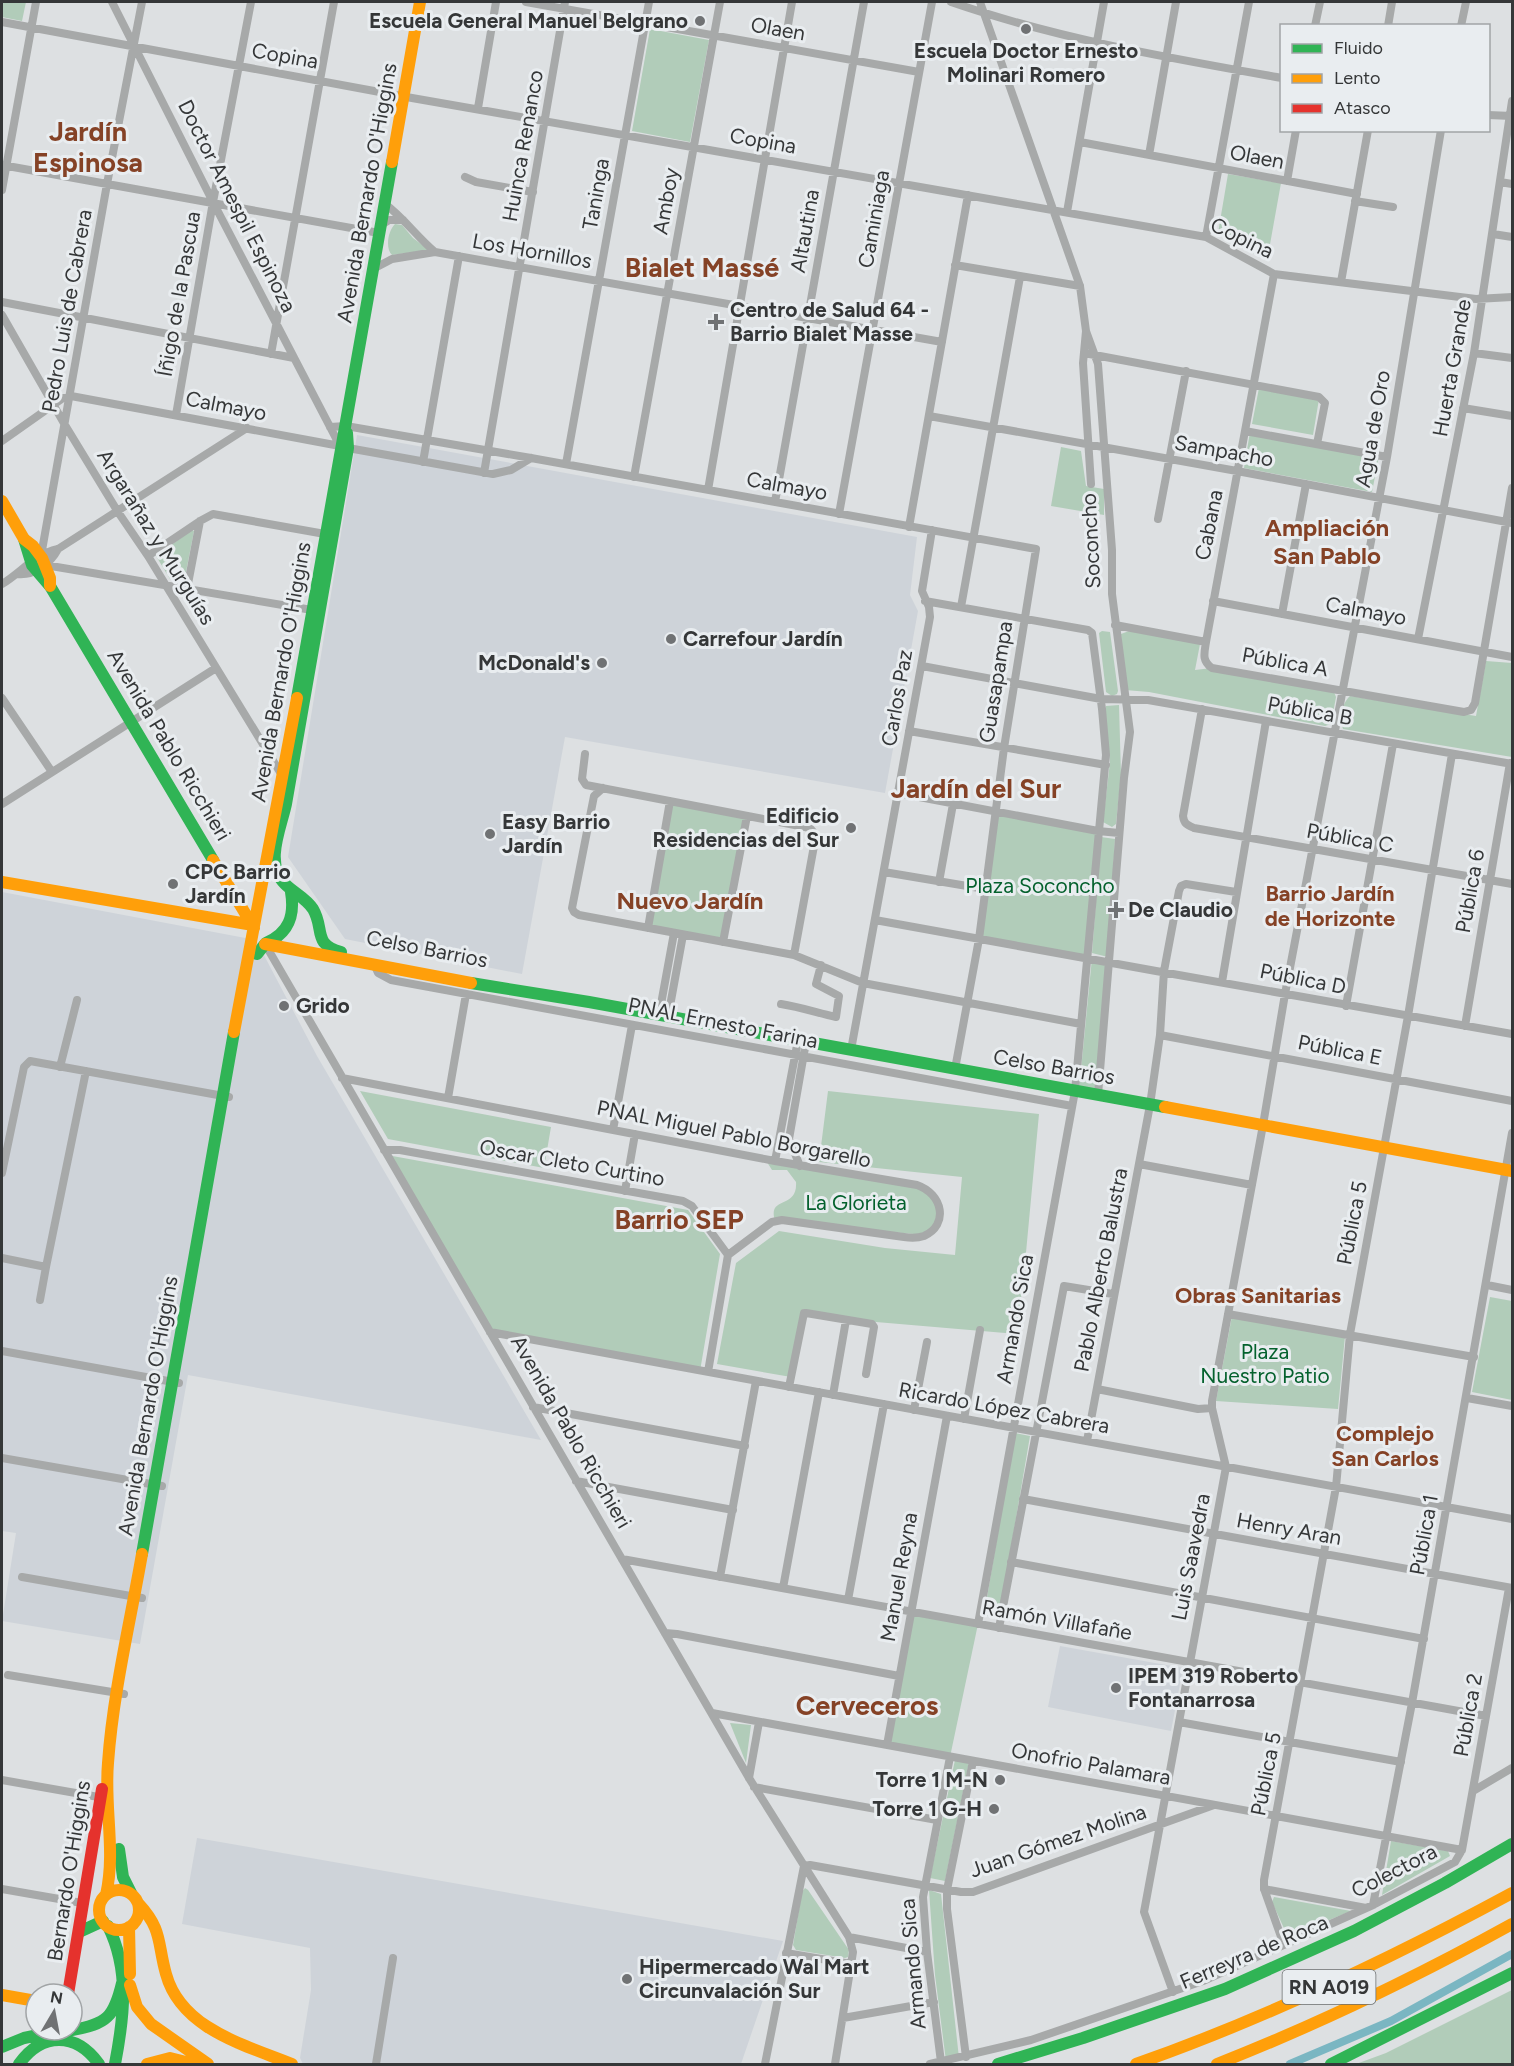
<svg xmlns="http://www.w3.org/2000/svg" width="1514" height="2066" font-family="Figtree,sans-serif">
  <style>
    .built { fill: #ced3d9 }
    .green { fill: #b1ccb9 }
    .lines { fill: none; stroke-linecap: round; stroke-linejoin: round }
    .canal { stroke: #7ab6c2; stroke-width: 8 }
    .street { stroke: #a7a9a9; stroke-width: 8 }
    .fast { stroke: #30b455; stroke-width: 12 }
    .slow { stroke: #ff9f0a; stroke-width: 12 }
    .jam { stroke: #e5322d; stroke-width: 12 }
    .poi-dot { fill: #707274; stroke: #e9edf0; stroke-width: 2 }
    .labels { text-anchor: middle; stroke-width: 6; stroke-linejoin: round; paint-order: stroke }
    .shield { fill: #e9edf0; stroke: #6b6e6f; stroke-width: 1.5 }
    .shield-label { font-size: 20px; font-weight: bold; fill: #353738 }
    .poi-label { font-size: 21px; font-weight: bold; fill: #353738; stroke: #e9edf0; text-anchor: start }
    .street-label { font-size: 21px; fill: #353738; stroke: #e9edf0 }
    .park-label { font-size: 21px; fill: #04612d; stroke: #e9edf0 }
    .neighbourhood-label { font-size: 22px; font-weight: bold; fill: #854226; stroke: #e9edf0 }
    .quarter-label { font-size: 24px; font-weight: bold; fill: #854226; stroke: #e9edf0 }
    .district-label { font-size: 27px; font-weight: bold; fill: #854226; stroke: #e9edf0 }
  </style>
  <rect width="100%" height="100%" fill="#dde0e2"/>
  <!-- built -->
  <path class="built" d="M357,435L917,537L910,595L918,611L885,793L565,737L522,974L345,939L288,857Z
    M2,892L256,940L317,1056L541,1440L188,1375L140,1644L2,1621L16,1533L2,1531Z
    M1060,1646L1183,1668L1171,1731L1048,1707Z
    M197,1838L783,1941L741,2064H303L300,2058L311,1990L310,1948L182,1924Z"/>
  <!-- green -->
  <path class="green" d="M2,2H26L22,21L2,17Z
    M650,29L709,40L690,142L632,131Z
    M1228,174L1281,183L1267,261L1218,233Z
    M395,224L402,225L413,238L429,250L392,255C385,248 388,231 395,224Z
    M1259,388L1319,399L1313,435L1252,424Z
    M1250,432L1379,456L1372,492L1244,468Z
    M1061,447L1081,451L1086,486L1104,489V515L1051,506Z
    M192,530L194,531L184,582L170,579L156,556Z
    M1102,631L1110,632L1118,691L1117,694L1112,696L1106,692L1099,633Z
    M1129,631L1200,644L1195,670L1212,668L1334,692L1336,697L1331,724L1325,726L1149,692L1125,690L1121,634Z
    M1486,661L1512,663V757L1343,729C1339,719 1342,703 1350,696L1476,716Z
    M1119,705L1121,775L1116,824L1112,827L1103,822L1110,762L1105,710L1106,706Z
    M670,801L747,816L723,942L648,928Z
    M995,812L1098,831L1087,958L979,939Z
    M1101,837L1115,839L1108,957L1092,953Z
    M1092,958L1107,961L1097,1093L1079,1090Z
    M360,1091L551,1127L544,1168L388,1139Z
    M828,1091L1039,1114L1025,1263L1017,1334L876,1322L803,1309L791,1377L717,1364L736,1263L779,1231L885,1248L955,1255L962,1177L819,1162Z
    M387,1155L688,1210L720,1254L700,1371L490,1332Z
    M765,1159L917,1185L938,1200L937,1222L924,1235L775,1221C767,1195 798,1210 796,1182L787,1170H772Z
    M1490,1297L1512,1301V1400L1472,1392Z
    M1232,1316L1345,1336L1338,1409L1216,1401Z
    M1015,1433L1030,1436L999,1618L984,1615Z
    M911,1612L978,1624L950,1757L887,1745Z
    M730,1723L751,1725L746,1763Z
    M955,1760L969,1762L945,1881L930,1878Z
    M1391,1841L1448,1851L1450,1856L1382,1895Z
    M805,1888L808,1890L849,1950L848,1957L845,1958L796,1950L793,1945L802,1892Z
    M929,1890L941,1894L959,2058L946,2061L935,1975Z
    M1274,1897L1351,1911L1288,1937L1272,1902Z
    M1512,1990V2064H1356L1386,2053Z"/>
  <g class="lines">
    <!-- canal -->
    <path class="canal" d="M1290,2064L1391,2021L1512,1954"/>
    <!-- street -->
    <path class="street" d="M112,2L213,202L340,446
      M526,2L919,72
      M951,2C1058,39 1170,58 1282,78
      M980,2L1080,286L1086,331L1098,364L1112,550V594L1130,732L1124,778L1098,1095
      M2,22L412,98L1206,237L1274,274L1476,299L1512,297
      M1315,26L1320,2
      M1388,26L1392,2
      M1461,26L1466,2
      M478,108L496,2
      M1488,115L1512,116
      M1080,142L1357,194
      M1149,155L1176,2
      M2,165L379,233
      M465,177L476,182L533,192
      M1287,181L1296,130
      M1500,182L1512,184
      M2,190L36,2
      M1355,201L1393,207
      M385,204C404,218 417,237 435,252
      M1067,212L1104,2
      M381,225L389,220H403
      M1493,234L1512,237
      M1206,237L1249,2
      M955,265L1080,286
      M373,269L392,259L435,252L942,342
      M1341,282L1368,130
      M2,302L294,358
      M2,315L65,425L118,512L148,556L283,777
      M1086,331L1083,363L1091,484
      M1084,353L1319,397L1325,403L1317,444
      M1474,353L1512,358
      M271,354L334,2
      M1463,408L1512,416
      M176,415L213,202L251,2
      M929,416L1237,471L1512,523
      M330,427L346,426L531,458L1036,549L1004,748L979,939L955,1069
      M1245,431L1387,457
      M2,441L63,398L71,396L340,446
      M348,448L493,474L511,470L531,458
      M423,462L459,256
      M566,464L649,2
      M484,473L565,2
      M634,477L720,2
      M708,490L792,2
      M775,502L864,2
      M839,514L932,2
      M1158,519L1186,371
      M909,527L968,195
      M41,556L107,184L142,2
      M148,556L200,521L213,514L325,534
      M45,565L312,610
      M17,574C34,576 50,564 58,549
      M2,584C22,572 33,555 58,549L247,428
      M187,589L200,521
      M925,601L1088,630L1092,633L1102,709L1106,755L1075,1091L978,1624
      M1213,601L1512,657
      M961,607L1020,277
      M1282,614L1306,484
      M1115,625L1206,642C1204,654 1202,661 1212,668L1464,712L1471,710L1475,703L1512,488
      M1418,639L1474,353L1512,101
      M1206,642L1274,274
      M922,666L1101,699L1148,700L1512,764
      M2,698L52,772
      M1202,709L1183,816C1184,824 1187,825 1194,828L1512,884
      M909,731L1106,765
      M585,754L582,779L586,785L810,828L816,835L794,955
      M603,788L594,796L572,908L574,912L579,915L794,955L863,983L1081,1024
      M898,793L1098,831L1119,833
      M2,804L216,668
      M884,872L985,889
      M939,882L953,804
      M875,920C1087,958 1300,998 1512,1034
      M648,928L670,801
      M723,942L747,816
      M265,944L749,1778L849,1937L853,1952L835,2064
      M374,964L378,973L391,980L1072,1106
      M1222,982L1266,721
      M781,1004C800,1007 818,1013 836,1017L839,996L816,984L821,965
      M1346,1006L1393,744
      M659,1015L674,933
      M668,1017L683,935
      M1465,1026L1510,763
      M1160,1035L1512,1101
      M851,1050L930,617L929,607L922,591L932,530
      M60,1067L77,1000
      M342,1078L775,1161L917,1185C943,1194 949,1225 924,1236C918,1238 911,1238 904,1237L782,1220L772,1222L728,1255L708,1372
      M448,1098L466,994
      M613,1130L632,1025
      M384,1150H400L683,1201L692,1206L728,1255
      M775,1161L798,1040
      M1139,1164L1252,1185
      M800,1166L789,1139L806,1042
      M2,1173L24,1067L30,1061L229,1097
      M625,1191L635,1134
      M2,1258L46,1267L86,1071
      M1487,1285L1512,1290
      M40,1300L46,1267
      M1228,1314L1474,1357
      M490,1332L1512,1519
      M2,1351L179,1383
      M789,1387L804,1313H806L872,1324L874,1327L866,1374
      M1097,1389L1198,1409L1212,1408
      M833,1395L846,1320
      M1467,1398L1512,1406
      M533,1407L745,1446
      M914,1410L927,1342
      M964,1419L980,1330
      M1087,1441L1150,1105L1160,1035L1164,971L1179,891L1181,886L1186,884L1236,892
      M2,1458L162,1486
      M576,1481L733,1510
      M1023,1499L1512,1588
      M622,1559L1486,1716
      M1011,1562L1424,1639
      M22,1577L142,1598
      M720,1577L756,1381
      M783,1588L819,1392
      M848,1600L884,1404
      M999,1628L1064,1286L1113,1294
      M665,1633L677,1634L899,1676
      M8,1675L124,1694
      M712,1713L1462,1850
      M1179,1722L1401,1762
      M887,1745L947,1416
      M749,1778L759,1722
      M2,1780L104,1798
      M754,1787L937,1820
      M1473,1791L1512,1768
      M804,1866L810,1865L961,1892H973L1214,1805
      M2,1889L82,1903
      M1264,1889L1366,1908
      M1373,1905L1412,1703L1512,1133
      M849,1937L927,1952
      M1284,1945L1264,1889V1880L1336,1487L1350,1334L1408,1016L1452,754
      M786,1953L851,1964
      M1173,1992L1144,1912L1226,1467L1212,1408V1401L1263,1125L1285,994L1387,457L1441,130
      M843,2018L934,2002
      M966,2057L947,1909V1890L973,1761
      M941,2062L927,1952L923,1897L950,1757
      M376,2064L393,1958
      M765,2064L804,1866
      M930,2064L1031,2040L1203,1981L1373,1905L1455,1862L1462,1850L1509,1588"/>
    <!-- fast -->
    <path class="fast" d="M24,539L32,565L50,586L213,860
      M297,698L392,162
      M266,943C289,933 295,916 291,892
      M341,952C312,944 325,929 313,909C306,898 294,893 285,884C264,863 281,828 286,804L348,448L347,433
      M257,954L265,944
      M471,983L589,1002L1165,1107
      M142,1554L234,1032
      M119,1849L123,1877L131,1893
      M108,1926C130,1970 124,2017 115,2064
      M79,1932L103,1921
      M72,2030C107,2024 114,2017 122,1983
      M2,2047L24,2038L53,2032
      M19,2064C42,2032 76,2032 99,2064
      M998,2064L1083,2038L1225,1989L1354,1931L1445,1883L1512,1844
      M1331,2064L1512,1973"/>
    <!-- slow -->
    <path class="slow" d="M392,162L420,2
      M2,501L24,539L33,546L42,558L50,578V586
      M213,860L254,928
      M2,882L253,925
      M265,944L471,983
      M234,1032L297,698
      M1165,1107L1512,1171
      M99 1910a20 20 0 1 1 40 0a20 20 0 1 1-40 0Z
      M106,1895C116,1851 104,1807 108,1763C113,1693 130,1623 142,1554
      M138,1903C163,1930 157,1942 166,1974C181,2029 245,2045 292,2064
      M129,1927L130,1974
      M130,1985L137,2007L151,2024L208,2064
      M2,1995L36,2001
      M147,2064L170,2058L194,2064
      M1136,2064C1267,2018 1390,1959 1512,1893
      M1217,2064C1319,2024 1416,1977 1512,1924"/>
    <!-- jam -->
    <path class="jam" d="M68,1994L102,1789"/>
  </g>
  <!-- markers -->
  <g class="poi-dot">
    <circle cx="700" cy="21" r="6"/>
    <circle cx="1026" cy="29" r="6"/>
    <path d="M713 313h6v6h6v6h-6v6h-6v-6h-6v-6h6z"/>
    <circle cx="671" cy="639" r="6"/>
    <circle cx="602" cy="663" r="6"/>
    <circle cx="851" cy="828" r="6"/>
    <circle cx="490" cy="834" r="6"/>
    <circle cx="173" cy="884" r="6"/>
    <path d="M1113 901h6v6h6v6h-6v6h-6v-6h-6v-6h6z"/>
    <circle cx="284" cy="1006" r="6"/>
    <circle cx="1116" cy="1688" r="6"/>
    <circle cx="1000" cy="1780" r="6"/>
    <circle cx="994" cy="1809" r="6"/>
    <circle cx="627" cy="1979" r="6"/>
  </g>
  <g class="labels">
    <!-- shield labels -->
    <rect class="shield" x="1282.5" y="1970" width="93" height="34" rx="4.5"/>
    <g class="shield-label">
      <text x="1329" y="1994">RN A019</text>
    </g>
    <!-- poi labels -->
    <g class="poi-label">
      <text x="688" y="28" text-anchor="end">Escuela General Manuel Belgrano</text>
      <text x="1026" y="58" text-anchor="middle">Escuela Doctor Ernesto<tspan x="1026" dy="24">Molinari Romero</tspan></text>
      <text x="730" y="317">Centro de Salud 64 -<tspan x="730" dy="24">Barrio Bialet Masse</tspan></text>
      <text x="683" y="646">Carrefour Jardín</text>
      <text x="590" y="670" text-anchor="end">McDonald's</text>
      <text x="839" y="823" text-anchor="end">Edificio<tspan x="839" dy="24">Residencias del Sur</tspan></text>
      <text x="502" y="829">Easy Barrio<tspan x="502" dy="24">Jardín</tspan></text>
      <text x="185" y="879">CPC Barrio<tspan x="185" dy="24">Jardín</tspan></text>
      <text x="1128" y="917">De Claudio</text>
      <text x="296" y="1013">Grido</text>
      <text x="1128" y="1683">IPEM 319 Roberto<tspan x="1128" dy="24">Fontanarrosa</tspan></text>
      <text x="988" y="1787" text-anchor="end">Torre 1 M-N</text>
      <text x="982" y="1816" text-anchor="end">Torre 1 G-H</text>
      <text x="639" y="1974">Hipermercado Wal Mart<tspan x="639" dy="24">Circunvalación Sur</tspan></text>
    </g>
    <!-- street labels -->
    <g class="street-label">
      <text transform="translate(778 29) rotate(10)" y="7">Olaen</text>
      <text transform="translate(285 56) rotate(10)" y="7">Copina</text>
      <text transform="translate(763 141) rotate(10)" y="7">Copina</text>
      <text transform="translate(523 146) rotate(-80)" y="7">Huinca Renanco</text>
      <text transform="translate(1257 157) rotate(11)" y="7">Olaen</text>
      <text transform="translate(367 193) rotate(-80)" y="7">Avenida Bernardo O'Higgins</text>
      <text transform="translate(596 194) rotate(-80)" y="7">Taninga</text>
      <text transform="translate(666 201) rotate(-80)" y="7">Amboy</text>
      <text transform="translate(237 206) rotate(63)" y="7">Doctor Amespil Espinoza</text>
      <text transform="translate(874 219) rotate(-80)" y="7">Caminiaga</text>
      <text transform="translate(805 231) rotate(-80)" y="7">Altautina</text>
      <text transform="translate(1242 238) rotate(26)" y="7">Copina</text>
      <text transform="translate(532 251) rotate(10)" y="7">Los Hornillos</text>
      <text transform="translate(179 294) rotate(-80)" y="7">Íñigo de la Pascua</text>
      <text transform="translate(67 311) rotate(-80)" y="7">Pedro Luis de Cabrera</text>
      <text transform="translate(1452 368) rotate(-80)" y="7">Huerta Grande</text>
      <text transform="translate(226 406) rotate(11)" y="7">Calmayo</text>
      <text transform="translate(1373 429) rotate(-80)" y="7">Agua de Oro</text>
      <text transform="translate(1224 451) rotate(10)" y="7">Sampacho</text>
      <text transform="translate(787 486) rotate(10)" y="7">Calmayo</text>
      <text transform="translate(1209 525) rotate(-79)" y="7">Cabana</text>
      <text transform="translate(156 537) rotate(58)" y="7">Argarañaz y Murguías</text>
      <text transform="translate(1091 541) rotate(-93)" y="7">Soconcho</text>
      <text transform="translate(1366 611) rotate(10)" y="7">Calmayo</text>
      <text transform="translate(1285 662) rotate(10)" y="7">Pública A</text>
      <text transform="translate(281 672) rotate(-80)" y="7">Avenida Bernardo O'Higgins</text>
      <text transform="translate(996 682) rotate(-81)" y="7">Guasapampa</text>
      <text transform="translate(897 698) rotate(-80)" y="7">Carlos Paz</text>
      <text transform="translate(1310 711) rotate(10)" y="7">Pública B</text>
      <text transform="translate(169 745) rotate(59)" y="7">Avenida Pablo Ricchieri</text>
      <text transform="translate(1350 838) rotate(10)" y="7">Pública C</text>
      <text transform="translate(1470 891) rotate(-80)" y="7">Pública 6</text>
      <text transform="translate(427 949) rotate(11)" y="7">Celso Barrios</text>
      <text transform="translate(1303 979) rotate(11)" y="7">Pública D</text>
      <text transform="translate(723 1023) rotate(11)" y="7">PNAL Ernesto Farina</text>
      <text transform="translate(1340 1050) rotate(11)" y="7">Pública E</text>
      <text transform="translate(1054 1067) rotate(10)" y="7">Celso Barrios</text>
      <text transform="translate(734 1134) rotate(11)" y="7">PNAL Miguel Pablo Borgarello</text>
      <text transform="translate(572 1163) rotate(10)" y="7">Oscar Cleto Curtino</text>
      <text transform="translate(1352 1223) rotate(-79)" y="7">Pública 5</text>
      <text transform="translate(1101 1270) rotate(-79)" y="7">Pablo Alberto Balustra</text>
      <text transform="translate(1015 1319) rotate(-80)" y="7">Armando Sica</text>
      <text transform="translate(148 1406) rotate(-80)" y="7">Avenida Bernardo O'Higgins</text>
      <text transform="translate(1004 1408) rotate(10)" y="7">Ricardo López Cabrera</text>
      <text transform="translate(571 1432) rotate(60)" y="7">Avenida Pablo Ricchieri</text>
      <text transform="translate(1289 1529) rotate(10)" y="7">Henry Aran</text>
      <text transform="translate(1424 1535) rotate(-80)" y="7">Pública 1</text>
      <text transform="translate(1191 1557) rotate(-79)" y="7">Luis Saavedra</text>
      <text transform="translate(899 1577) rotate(-80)" y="7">Manuel Reyna</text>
      <text transform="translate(1057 1620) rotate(10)" y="7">Ramón Villafañe</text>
      <text transform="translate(1468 1715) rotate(-80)" y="7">Pública 2</text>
      <text transform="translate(1091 1764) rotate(10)" y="7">Onofrio Palamara</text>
      <text transform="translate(1266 1774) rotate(-79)" y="7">Pública 5</text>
      <text transform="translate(1058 1841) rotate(-19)" y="7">Juan Gómez Molina</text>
      <text transform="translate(69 1871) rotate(-81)" y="7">Bernardo O'Higgins</text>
      <text transform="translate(1394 1871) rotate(-27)" y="7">Colectora</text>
      <text transform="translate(1254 1952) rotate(-23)" y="7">Ferreyra de Roca</text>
      <text transform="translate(913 1964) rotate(-95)" y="7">Armando Sica</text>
    </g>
    <!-- park labels -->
    <g class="park-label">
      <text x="1040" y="893">Plaza Soconcho</text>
      <text x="856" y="1210">La Glorieta</text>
      <text x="1265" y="1359">Plaza<tspan x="1265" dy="24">Nuestro Patio</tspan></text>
    </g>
    <!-- neighbourhood labels -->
    <g class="neighbourhood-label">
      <text x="1330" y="901">Barrio Jardín<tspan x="1330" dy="25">de Horizonte</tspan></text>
      <text x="1258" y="1303">Obras Sanitarias</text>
      <text x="1385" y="1441">Complejo<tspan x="1385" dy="25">San Carlos</tspan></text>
    </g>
    <!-- quarter labels -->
    <g class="quarter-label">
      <text x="1327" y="536">Ampliación<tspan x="1327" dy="28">San Pablo</tspan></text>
      <text x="690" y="909">Nuevo Jardín</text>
    </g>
    <!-- district labels -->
    <g class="district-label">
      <text x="88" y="141">Jardín<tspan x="88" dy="31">Espinosa</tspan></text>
      <text x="702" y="277">Bialet Massé</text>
      <text x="976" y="798">Jardín del Sur</text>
      <text x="679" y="1229">Barrio SEP</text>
      <text x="867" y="1715">Cerveceros</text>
    </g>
  </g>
  <!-- border -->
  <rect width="1514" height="2066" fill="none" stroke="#353738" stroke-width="6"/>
  <!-- legend -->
  <rect x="1280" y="24" width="210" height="108" fill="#e9edf0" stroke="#a1a4a6" stroke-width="1.5"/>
  <rect x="1292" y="44" width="30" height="9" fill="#30b455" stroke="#a1a4a6" stroke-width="1.5"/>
  <text x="1334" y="54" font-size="18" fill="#353738">Fluido</text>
  <rect x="1292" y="74" width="30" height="9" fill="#ff9f0a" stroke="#a1a4a6" stroke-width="1.5"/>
  <text x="1334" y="84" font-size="18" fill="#353738">Lento</text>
  <rect x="1292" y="104" width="30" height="9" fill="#e5322d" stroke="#a1a4a6" stroke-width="1.5"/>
  <text x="1334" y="114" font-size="18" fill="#353738">Atasco</text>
  <!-- north arrow -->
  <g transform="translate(54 2012) rotate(10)"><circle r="28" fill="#e9edf0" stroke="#a1a4a6" stroke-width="1.5"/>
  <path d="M0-4.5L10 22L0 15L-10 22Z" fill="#707274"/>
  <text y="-9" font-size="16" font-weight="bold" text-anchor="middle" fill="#353738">N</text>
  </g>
</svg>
